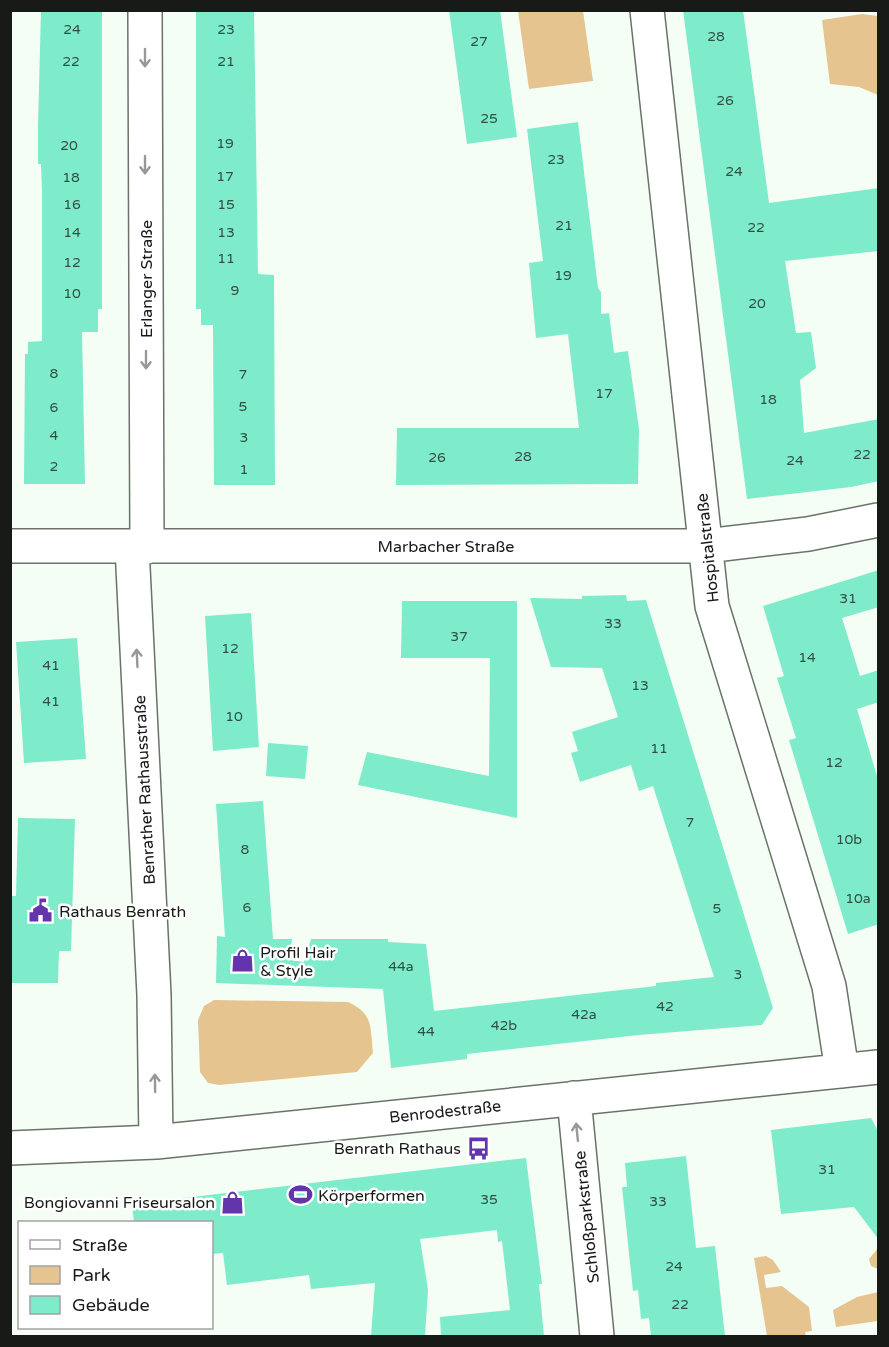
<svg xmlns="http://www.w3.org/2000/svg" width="889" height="1347" font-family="'Varela Round',sans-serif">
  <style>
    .green { fill: #e5c48f }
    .building { fill: #7eebcb }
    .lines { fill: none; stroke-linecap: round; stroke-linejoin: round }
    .street-casing { stroke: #6b7269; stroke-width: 36 }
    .street { stroke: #fff; stroke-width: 33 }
    .oneway { stroke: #979897 }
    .labels { text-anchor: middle; stroke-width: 5; stroke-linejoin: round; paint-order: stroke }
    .number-label { font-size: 14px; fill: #314e44 }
    .street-label { font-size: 16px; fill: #171a17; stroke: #fff }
    .poi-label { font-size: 16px; fill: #171a17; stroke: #fff; text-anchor: start }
  </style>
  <rect width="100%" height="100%" fill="#f5fef4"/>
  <!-- green -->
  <path class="green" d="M518,11H583L593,81L529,89Z
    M862,14L878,16V95L859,87L830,84L822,20Z
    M214,1000L348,1002C374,1014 370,1027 373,1053L357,1072L219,1085L208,1083L200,1072L198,1020L204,1006Z
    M878,1248V1269L871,1266L869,1259Z
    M766,1256L773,1260L781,1272L764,1275L766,1288L782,1286L809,1307L812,1331L805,1332L806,1336H767L754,1258Z
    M878,1292V1321L836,1327L833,1310L857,1297Z"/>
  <!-- building -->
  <path class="building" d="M41,10H102V309H98V332H82L85,484H24L25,354H28V342L42,341V191L41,164H38V126Z
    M196,10H254L258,274L274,275L275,485H214L213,325H201V309H196Z
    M449,10H500L517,137L467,144Z
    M683,10H743L769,203L879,188V251L785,261L796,333L811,332L816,368L800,380L804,433L879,419V481L851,487L747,499Z
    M578,122L598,288L601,292V314L609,313L614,353L628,351L639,429L638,484L396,485L397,428H579L568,334L536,338L529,263L543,261L527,129Z
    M879,570V607L842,618L860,676L879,670V702L857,709L879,783V924L848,934L789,740L796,738L777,678L784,676L763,606Z
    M626,595L627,601L646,600L773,1008L762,1025L639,1035L467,1054V1059L391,1068L383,989L216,983L217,936L225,937L216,804L263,801L273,939H292L290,960L304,962L311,939H388V942L426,944L434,1011L656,986V983L714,977L653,786L639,791L631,765L580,782L571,753L578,751L572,732L618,717L602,668L551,667L530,598L582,599V596Z
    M402,601H517V818L358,785L367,752L489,776L490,658H401Z
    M251,613L259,747L213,751L205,616Z
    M77,638L86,759L24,763L16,642Z
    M268,743L308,746L305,779L266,776Z
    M18,818L75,819L71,951H59L58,983H10V896H16Z
    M871,1118L879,1133V1240L854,1207L781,1214L771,1130Z
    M686,1156L696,1248L715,1246L725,1336H651L649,1318L641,1319L638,1290L633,1291L622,1187H627L625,1163Z
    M526,1158L542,1284H539L544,1336H441L440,1317L510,1310L502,1241L498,1242L497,1230L420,1239L428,1290L425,1336H371L375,1283L311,1289L309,1275L227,1285L223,1253L212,1254V1222H134L132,1204Z"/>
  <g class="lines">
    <defs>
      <path id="street" d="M145,10L147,547
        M647,10L712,606L829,986L842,1071
        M10,546H706L808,534L878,520
        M132,547L154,995L156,1142
        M574,1098L597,1336
        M10,1148L156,1142L878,1067"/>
    </defs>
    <!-- street casing -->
    <use href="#street" class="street-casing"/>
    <!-- street -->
    <use href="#street" class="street"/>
  </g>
  <!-- one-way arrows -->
  <defs><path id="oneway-shaft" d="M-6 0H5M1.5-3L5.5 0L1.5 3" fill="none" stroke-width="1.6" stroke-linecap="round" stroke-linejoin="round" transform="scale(1.5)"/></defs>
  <g class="oneway">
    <use href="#oneway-shaft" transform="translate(145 58) rotate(90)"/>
    <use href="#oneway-shaft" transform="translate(145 165) rotate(90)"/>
    <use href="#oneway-shaft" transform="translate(146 360) rotate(90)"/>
    <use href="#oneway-shaft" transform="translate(137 658) rotate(-93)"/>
    <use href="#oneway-shaft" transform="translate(155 1083) rotate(-91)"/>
    <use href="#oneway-shaft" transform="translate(577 1132) rotate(-96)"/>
  </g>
  <!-- icons -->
  <defs>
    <symbol id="civic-bare" viewBox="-9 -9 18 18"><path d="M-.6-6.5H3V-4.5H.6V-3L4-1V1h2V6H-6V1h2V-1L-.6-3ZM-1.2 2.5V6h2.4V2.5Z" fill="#6235ad" stroke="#fff" stroke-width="2.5" paint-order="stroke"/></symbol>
    <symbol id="shop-bare" viewBox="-9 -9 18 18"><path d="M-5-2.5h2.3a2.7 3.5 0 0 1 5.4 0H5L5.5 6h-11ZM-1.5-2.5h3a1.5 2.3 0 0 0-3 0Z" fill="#6235ad" stroke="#fff" stroke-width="2.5" paint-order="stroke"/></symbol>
    <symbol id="bus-bare" viewBox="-9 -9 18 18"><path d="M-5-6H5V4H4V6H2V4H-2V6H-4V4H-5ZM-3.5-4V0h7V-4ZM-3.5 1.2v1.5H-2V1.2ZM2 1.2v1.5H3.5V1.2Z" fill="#6235ad" stroke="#fff" stroke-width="2.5" paint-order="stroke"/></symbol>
    <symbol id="stadium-bare" viewBox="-9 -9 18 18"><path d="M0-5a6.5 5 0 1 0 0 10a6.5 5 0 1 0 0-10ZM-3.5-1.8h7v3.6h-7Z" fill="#6235ad" stroke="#fff" stroke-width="2.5" paint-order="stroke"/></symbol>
  </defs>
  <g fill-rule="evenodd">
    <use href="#civic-bare" x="24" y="894" width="33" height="33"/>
    <use href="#shop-bare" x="226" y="944" width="33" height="33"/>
    <use href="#bus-bare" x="462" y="1132" width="33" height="33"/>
    <use href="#stadium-bare" x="284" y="1178" width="33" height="33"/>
    <use href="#shop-bare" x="216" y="1186" width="33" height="33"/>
  </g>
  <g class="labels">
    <!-- number labels -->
    <g class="number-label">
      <text x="72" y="34">24</text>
      <text x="226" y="34">23</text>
      <text x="716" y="41">28</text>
      <text x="479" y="46">27</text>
      <text x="71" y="66">22</text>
      <text x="226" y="66">21</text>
      <text x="725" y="105">26</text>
      <text x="489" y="123">25</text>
      <text x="225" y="148">19</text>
      <text x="69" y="150">20</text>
      <text x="556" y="164">23</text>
      <text x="734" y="176">24</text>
      <text x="225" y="181">17</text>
      <text x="71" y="182">18</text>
      <text x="72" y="209">16</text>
      <text x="226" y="209">15</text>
      <text x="564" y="230">21</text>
      <text x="756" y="232">22</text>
      <text x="72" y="237">14</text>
      <text x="226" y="237">13</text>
      <text x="226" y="263">11</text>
      <text x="72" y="267">12</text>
      <text x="563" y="280">19</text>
      <text x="235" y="295">9</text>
      <text x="72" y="298">10</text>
      <text x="757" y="308">20</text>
      <text x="54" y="378">8</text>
      <text x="243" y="379">7</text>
      <text x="604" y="398">17</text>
      <text x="768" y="404">18</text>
      <text x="243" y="411">5</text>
      <text x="54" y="412">6</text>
      <text x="54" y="440">4</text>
      <text x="244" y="442">3</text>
      <text x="862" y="459">22</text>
      <text x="523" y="461">28</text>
      <text x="437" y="462">26</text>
      <text x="795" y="465">24</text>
      <text x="54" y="471">2</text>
      <text x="244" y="474">1</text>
      <text x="848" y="603">31</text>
      <text x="613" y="628">33</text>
      <text x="459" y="641">37</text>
      <text x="230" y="653">12</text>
      <text x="807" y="662">14</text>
      <text x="51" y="670">41</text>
      <text x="640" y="690">13</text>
      <text x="51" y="706">41</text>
      <text x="234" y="721">10</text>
      <text x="659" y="753">11</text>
      <text x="834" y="767">12</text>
      <text x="690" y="827">7</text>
      <text x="849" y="844">10b</text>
      <text x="245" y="854">8</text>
      <text x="858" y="903">10a</text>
      <text x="247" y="912">6</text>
      <text x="717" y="913">5</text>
      <text x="401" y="971">44a</text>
      <text x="738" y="979">3</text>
      <text x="665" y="1011">42</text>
      <text x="584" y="1019">42a</text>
      <text x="504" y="1030">42b</text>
      <text x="426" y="1036">44</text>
      <text x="827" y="1174">31</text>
      <text x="489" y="1204">35</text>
      <text x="658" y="1206">33</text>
      <text x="674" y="1271">24</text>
      <text x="680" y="1309">22</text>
    </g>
    <!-- street labels -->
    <g class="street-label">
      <text transform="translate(146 279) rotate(-90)" y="6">Erlanger Straße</text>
      <text x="446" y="552">Marbacher Straße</text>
      <text transform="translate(707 548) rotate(-96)" y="6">Hospitalstraße</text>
      <text transform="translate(144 790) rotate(-93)" y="6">Benrather Rathausstraße</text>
      <text transform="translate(445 1111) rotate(-6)" y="6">Benrodestraße</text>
      <text transform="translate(586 1217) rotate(-96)" y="6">Schloßparkstraße</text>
    </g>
    <!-- poi labels -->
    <g class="poi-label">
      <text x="59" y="917">Rathaus Benrath</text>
      <text x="260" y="958">Profil Hair<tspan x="260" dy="18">&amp; Style</tspan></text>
      <text x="461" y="1154" text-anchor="end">Benrath Rathaus</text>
      <text x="318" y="1201">Körperformen</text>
      <text x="215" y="1208" text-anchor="end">Bongiovanni Friseursalon</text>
    </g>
  </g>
  <!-- border -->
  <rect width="889" height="1347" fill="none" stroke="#171a17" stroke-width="24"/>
  <!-- legend -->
  <rect x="18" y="1221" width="195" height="108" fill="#ffffff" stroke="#a2a3a2" stroke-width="1.5"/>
  <rect x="30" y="1240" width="30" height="9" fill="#ffffff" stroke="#a2a3a2" stroke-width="1.5"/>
  <text x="72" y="1251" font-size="18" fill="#171a17">Straße</text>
  <rect x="30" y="1266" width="30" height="18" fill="#e5c48f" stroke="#a2a3a2" stroke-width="1.5"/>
  <text x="72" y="1281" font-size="18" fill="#171a17">Park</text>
  <rect x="30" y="1296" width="30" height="18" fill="#7eebcb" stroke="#a2a3a2" stroke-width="1.5"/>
  <text x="72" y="1311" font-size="18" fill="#171a17">Gebäude</text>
</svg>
